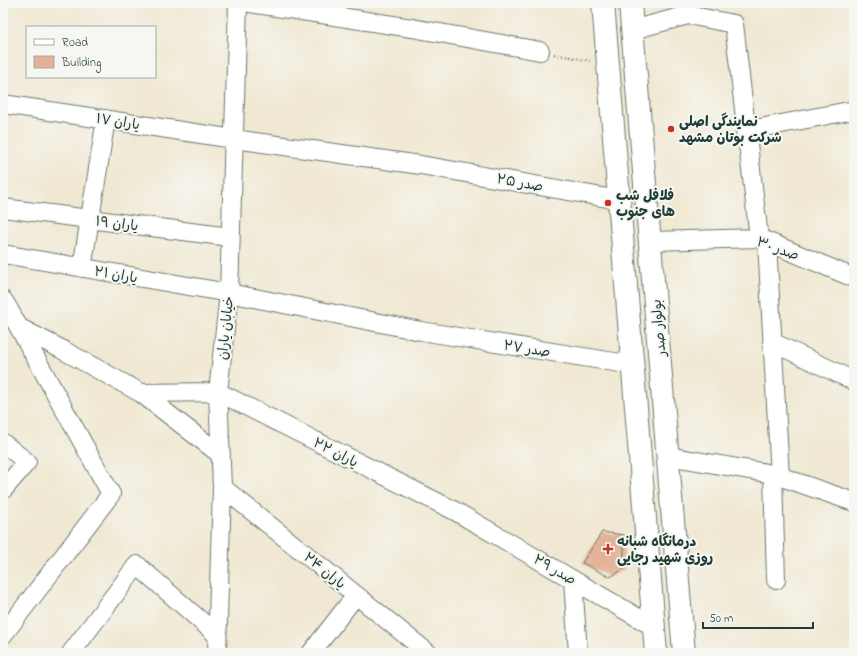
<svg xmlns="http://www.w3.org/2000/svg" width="857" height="656" font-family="'Indie Flower','Playpen Sans Arabic',sans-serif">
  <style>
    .building { fill: #e3b297 }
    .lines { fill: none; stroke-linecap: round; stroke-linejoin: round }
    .minor-casing { stroke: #68796b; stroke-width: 20 }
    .major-casing { stroke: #68796b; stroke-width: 24 }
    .path { stroke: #68796b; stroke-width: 2.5; stroke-dasharray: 1 3; stroke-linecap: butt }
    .minor { stroke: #fff; stroke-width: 18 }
    .major { stroke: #fff; stroke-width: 22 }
    .poi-dot { fill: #c8321e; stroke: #f6f6f2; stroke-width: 1.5 }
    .labels { text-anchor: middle; stroke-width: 4; stroke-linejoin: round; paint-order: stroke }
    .street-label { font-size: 14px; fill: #1f3d34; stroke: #f6f6f2 }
    .poi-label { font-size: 14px; font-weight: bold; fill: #1f3d34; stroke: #f6f6f2; text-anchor: start }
  </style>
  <rect width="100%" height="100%" fill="#f6f6f2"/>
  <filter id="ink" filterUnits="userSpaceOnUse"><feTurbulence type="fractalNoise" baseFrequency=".025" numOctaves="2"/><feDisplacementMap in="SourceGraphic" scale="8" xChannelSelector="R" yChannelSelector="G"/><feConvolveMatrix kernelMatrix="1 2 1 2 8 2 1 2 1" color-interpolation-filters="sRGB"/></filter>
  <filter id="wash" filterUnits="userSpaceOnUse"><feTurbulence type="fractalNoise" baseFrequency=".012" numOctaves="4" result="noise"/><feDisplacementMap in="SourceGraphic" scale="16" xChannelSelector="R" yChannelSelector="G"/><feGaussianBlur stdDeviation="0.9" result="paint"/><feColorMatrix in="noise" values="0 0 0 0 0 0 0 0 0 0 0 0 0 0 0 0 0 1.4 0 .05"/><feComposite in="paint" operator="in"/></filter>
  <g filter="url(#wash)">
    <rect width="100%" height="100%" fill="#f0e8d2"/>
    <g id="blocks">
      <!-- building -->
      <path class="building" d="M602,532L624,535V569L610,577L582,563Z"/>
    </g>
  </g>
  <g filter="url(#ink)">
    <use href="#blocks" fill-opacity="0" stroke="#68796b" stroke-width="1"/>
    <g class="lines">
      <defs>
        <path id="minor" d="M250,3L412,28L540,51
          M632,30L688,15L734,24L759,238
          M3,104L234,139L421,165L619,200
          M745,131L854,110
          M3,208L230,237
          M651,241L759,238L854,278
          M767,242L780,477
          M3,254L229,293L421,331L633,365
          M82,268L106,119
          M3,300L7,306L111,494L3,635
          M20,328L61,349L141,393L218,392L455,511L654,627
          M772,342L854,381
          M141,393L221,455
          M3,443L27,462L3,490
          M668,456L773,474L854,502
          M773,474L776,580
          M222,487L428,653
          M573,580L578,653
          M71,653L137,565L217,635
          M217,653L222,487L218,392L229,293L238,3
          M311,653L356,595"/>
        <path id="major" d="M603,3L656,653
          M630,3L684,653"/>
      </defs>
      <!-- minor casing -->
      <use href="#minor" class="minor-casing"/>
      <!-- major casing -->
      <use href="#major" class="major-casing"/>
      <!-- path -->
      <path class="path" d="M554,54L590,61"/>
      <!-- minor -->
      <use href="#minor" class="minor"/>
      <!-- major -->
      <use href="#major" class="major"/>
    </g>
  </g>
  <!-- markers -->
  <g class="poi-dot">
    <circle cx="671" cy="129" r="4"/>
    <circle cx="608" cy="203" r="4"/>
    <path d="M606 543h4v4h4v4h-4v4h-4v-4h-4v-4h4z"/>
  </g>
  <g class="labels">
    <!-- street labels -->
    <g class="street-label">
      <text transform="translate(118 121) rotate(9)" y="5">یاران ۱۷</text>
      <text transform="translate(520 182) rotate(10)" y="5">صدر ۲۵</text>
      <text transform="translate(117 223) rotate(7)" y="5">یاران ۱۹</text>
      <text transform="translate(778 248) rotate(20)" y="5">صدر ۳۰</text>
      <text transform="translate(116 274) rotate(10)" y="5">یاران ۲۱</text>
      <text transform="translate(225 328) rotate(-84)" y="5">خیابان یاران</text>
      <text transform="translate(658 328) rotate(-95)" y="5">بولوار صدر</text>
      <text transform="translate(527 348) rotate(9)" y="5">صدر ۲۷</text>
      <text transform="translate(336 452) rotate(27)" y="5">یاران ۲۲</text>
      <text transform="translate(555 569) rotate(30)" y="5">صدر ۲۹</text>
      <text transform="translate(325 570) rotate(39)" y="5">یاران ۲۴</text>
    </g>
    <!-- poi labels -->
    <g class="poi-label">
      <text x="679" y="126">نمایندگی اصلی<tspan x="679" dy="16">شرکت بوتان مشهد</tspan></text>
      <text x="616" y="200">فلافل شب<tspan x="616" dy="16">های جنوب</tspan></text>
      <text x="617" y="546">درمانگاه شبانه<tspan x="617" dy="16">روزی شهید رجایی</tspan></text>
    </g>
  </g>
  <!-- margin -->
  <rect width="857" height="656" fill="none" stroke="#f6f6f2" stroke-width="16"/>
  <!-- legend -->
  <rect x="26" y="26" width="130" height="52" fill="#f6f6f2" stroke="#a0aca6"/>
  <rect x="34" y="39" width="20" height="6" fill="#ffffff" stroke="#a0aca6"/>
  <text x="62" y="46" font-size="12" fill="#1f3d34">Road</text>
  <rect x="34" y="56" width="20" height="12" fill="#e3b297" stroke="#a0aca6"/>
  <text x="62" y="66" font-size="12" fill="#1f3d34">Building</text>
  <!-- scale -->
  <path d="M703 622v6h110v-6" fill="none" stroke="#1f3d34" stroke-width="2"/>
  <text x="709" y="622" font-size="12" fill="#1f3d34" stroke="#f6f6f2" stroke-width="3" paint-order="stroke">50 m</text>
</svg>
